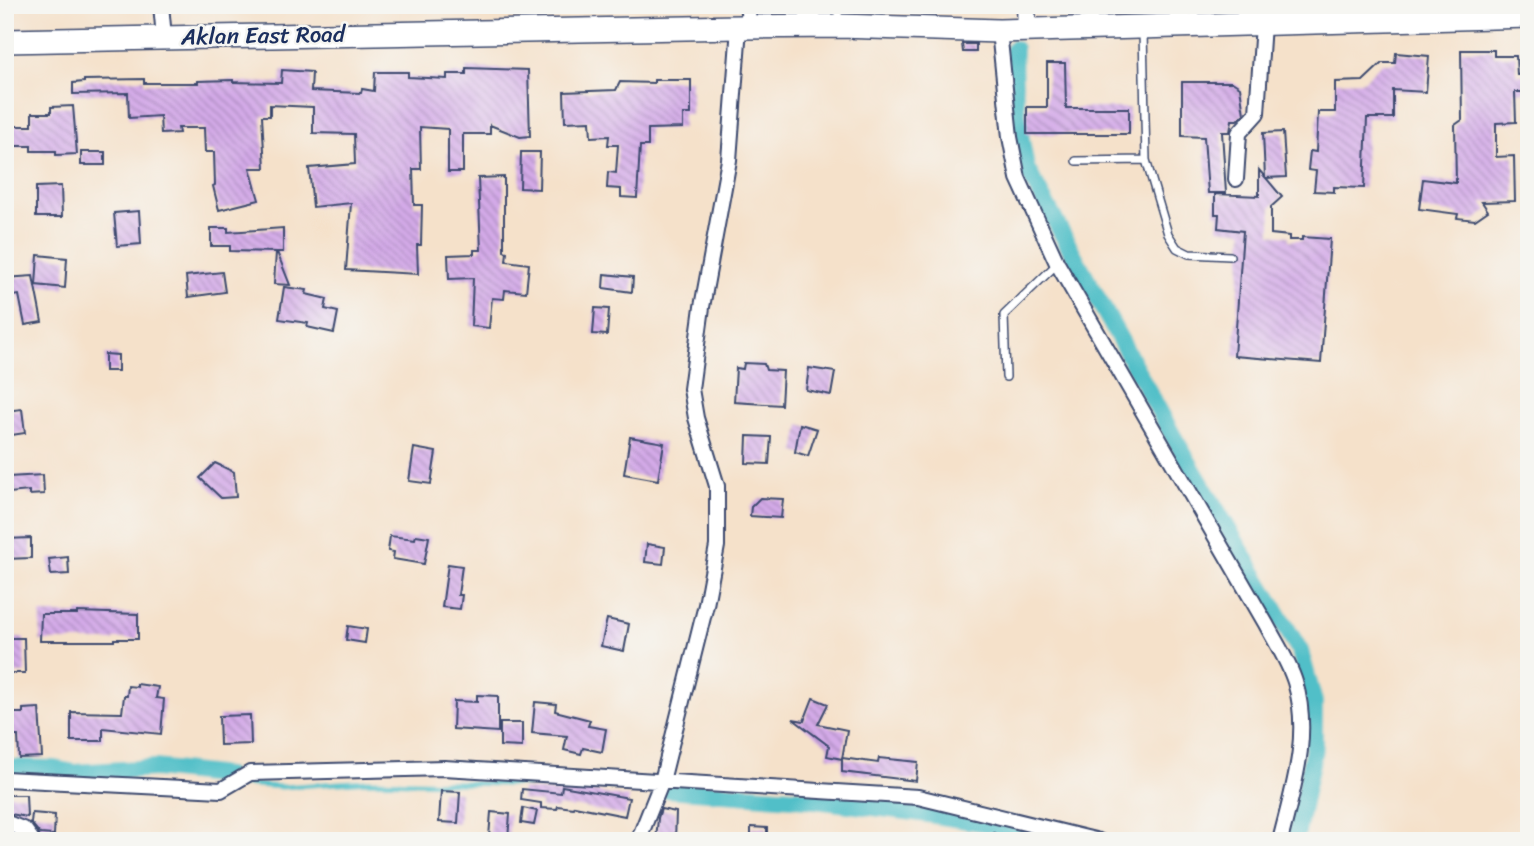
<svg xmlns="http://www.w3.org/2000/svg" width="1534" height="846" font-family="Sriracha,sans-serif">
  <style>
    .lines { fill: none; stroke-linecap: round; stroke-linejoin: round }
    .stream { stroke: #51bfc8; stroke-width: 5 }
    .canal { stroke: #51bfc8; stroke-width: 18 }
    .building { fill: url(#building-back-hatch) }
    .service-casing { stroke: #3c4a6e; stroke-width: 10 }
    .minor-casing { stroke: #3c4a6e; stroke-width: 18 }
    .tertiary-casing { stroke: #3c4a6e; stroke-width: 21 }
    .primary-casing { stroke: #3c4a6e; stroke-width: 26 }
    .path { stroke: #3c4a6e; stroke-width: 2.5; stroke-dasharray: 2 5; stroke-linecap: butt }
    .service { stroke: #fff; stroke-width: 7 }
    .minor { stroke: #fff; stroke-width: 14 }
    .tertiary { stroke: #fff; stroke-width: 18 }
    .primary { stroke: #fff; stroke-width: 23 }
    .labels { text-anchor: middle; stroke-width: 5; stroke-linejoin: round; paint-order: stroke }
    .street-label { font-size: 23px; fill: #1b2f5e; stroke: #f6f6f2 }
  </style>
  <defs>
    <pattern id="building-back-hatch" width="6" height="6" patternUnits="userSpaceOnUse" patternTransform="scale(1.75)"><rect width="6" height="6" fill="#d4aae8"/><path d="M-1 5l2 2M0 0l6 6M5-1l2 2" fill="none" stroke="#ab8bbf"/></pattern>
  </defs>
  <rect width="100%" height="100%" fill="#f6f6f2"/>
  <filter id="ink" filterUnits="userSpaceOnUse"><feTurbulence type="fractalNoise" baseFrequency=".0143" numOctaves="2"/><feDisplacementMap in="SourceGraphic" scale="14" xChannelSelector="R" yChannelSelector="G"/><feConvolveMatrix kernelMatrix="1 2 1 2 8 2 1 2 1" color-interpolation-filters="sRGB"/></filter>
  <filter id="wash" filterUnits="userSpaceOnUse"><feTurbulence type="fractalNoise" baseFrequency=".00686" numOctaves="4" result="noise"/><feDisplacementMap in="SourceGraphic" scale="28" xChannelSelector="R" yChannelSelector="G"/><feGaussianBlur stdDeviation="1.57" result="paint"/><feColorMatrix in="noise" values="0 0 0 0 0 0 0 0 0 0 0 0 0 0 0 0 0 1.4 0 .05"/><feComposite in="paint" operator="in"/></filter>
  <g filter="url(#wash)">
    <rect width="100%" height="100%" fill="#f5e1ca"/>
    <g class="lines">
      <!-- stream -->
      <path class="stream" d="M241,784L282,787L368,781L643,787"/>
      <!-- canal -->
      <path class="canal" d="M1014,49C1011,89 1019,129 1026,168L1174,438L1300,651L1314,702V748L1295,841
        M5,768L54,769L75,773L155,768L226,776
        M666,789L807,799L915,812L993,824L1062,841"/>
    </g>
    <g id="blocks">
      <!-- building -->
      <path class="building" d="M962,44H976V52H963Z
        M1461,50H1494V56H1516L1517,75H1529V92H1515L1516,122L1496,123V157L1514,156L1515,201L1482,202L1488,211L1475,220L1457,218L1458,214L1419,209L1423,179L1456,183L1455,125L1462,120Z
        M1396,53L1429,56L1426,92L1393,90V118H1367L1364,188L1334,187V192L1314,191L1316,171L1308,170L1310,151L1316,152L1318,112H1335V82L1363,81L1382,63H1395Z
        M1047,63H1065L1066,108H1129V134H1027V107H1047Z
        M466,68L528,70L530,136L520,137L490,125V134H463V172H448V129L420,127L421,169H413L414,205H422L421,245H417L418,274L346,270L351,203L313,207L309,168L355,164L354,134L313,133V107L270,105V116H262L265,168H250L259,200L219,210L213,186L215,185L214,152H205L204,128H178L179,133L161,134L160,116L129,118L128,93L73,94V83L84,82V80L144,79V83H198V81L233,80V82L281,83L282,70L312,72L311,91L361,93L362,89L374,91L375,72H408V77L447,79V74H466Z
        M654,80H691V114H683V128L648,129V146H640L637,198L621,197V189L607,188L608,172L616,173L618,145H608L609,136L591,137L590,121L565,122L564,92L616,90L620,82L654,83Z
        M1182,82H1232L1240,87L1244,114L1237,120H1232L1230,132H1222L1226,193H1208L1204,137L1182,136Z
        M73,106L77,154L56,155V151H31V146H5V126H32V113H51V107Z
        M1283,132L1286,177L1266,178L1282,197L1271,207V234L1289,236V240H1302V237L1330,239L1321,363L1234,356L1243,231L1218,228L1219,214H1215V194L1259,196V170L1265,177L1263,133Z
        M81,152H105V165H81Z
        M521,152H540L539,189L520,188Z
        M504,177V251L507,252L506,261L529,264L526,292L505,290L504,299L492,298L489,328L471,326L473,278L449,279L448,255L474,254V250H481L478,178Z
        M61,186L62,217H36V187Z
        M139,211L141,244L117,246L114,213Z
        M211,228H228V232L283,228V252H277L290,285L274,284L276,252L230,251V246H211Z
        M38,255L67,258L65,288L36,285Z
        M222,272L225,292L188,297L186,276Z
        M604,274L633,277L632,292L603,288Z
        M33,276L42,322L25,325L19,295L5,297V278Z
        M284,287L307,290L306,294L327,299L325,309L338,312L334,333L307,327L308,323L279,319Z
        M595,308L609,309L607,335L593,334Z
        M105,354L118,355V371H105Z
        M744,363L764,364L766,370L783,371L781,405L734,402L736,368L743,369Z
        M809,368L835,372L831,395L806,390Z
        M22,409L25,433L5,436V411Z
        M800,424L817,429L808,456L795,452Z
        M747,436L771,437L769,464L746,463Z
        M630,437L664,443L658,480L624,474Z
        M414,448L436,452L431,484L409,481Z
        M215,463L234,472L236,497L221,498L200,478Z
        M43,475L44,494L29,495V491L9,493L8,477Z
        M760,498L783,499L781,518L750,516L751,507Z
        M416,535L429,537L424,564L393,559L394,552L388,551L390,536L415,539Z
        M31,538V558L5,559V539Z
        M647,544L665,547L663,564L645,562Z
        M68,557L69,574L51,575L49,559Z
        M448,564L462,566L458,595H462L460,609L442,607Z
        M77,612L138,614V639H114V641H40L41,614H77Z
        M607,619L629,624L624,651L601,646Z
        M348,626L367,629L365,643L346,640Z
        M5,638H24L25,673H5Z
        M137,684L158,687L156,698L164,699L161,734L103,728V741H71V712L122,713L124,696H127L128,686L137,687Z
        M477,695L498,696V732L453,729L454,701L477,702Z
        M813,698L828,704L818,724L847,730L842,759L827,756L829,746L793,719L804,721Z
        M535,702L556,704L555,711L590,720L588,726L606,729L602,752L583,748L581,754L564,750L567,736L532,733Z
        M39,708L42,757L19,758L18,736H5V713H23V709Z
        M250,715L251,744L220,745L219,716Z
        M500,723H522V747L500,746Z
        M842,758L878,763L879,758L918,762L916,781L842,772Z
        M562,786L629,798L625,816L574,806L573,808L558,806L557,809L541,808V803L521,800L522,789L561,793Z
        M441,791L460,792L458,823L439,822Z
        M5,795H26L27,817L5,813Z
        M523,808L537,811L534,825L521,823Z
        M661,809L676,812L675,841H656L658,818Z
        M491,812L510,814L508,839L489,837Z
        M32,813L55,815L54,835L40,834L31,823Z
        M751,827L767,828V841H751Z"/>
    </g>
  </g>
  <g filter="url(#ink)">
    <use href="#blocks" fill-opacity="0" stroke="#3c4a6e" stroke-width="2"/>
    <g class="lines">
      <defs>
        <path id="service" d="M837,5L839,22
          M1143,32L1146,160L1168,234L1177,248L1189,254L1230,256
          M1076,161L1146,160
          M1006,377L1004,315L1057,264"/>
        <path id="minor" d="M161,5L164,37
          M747,5L750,28
          M999,31L1010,137L1018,178L1057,263L1266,624C1276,643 1289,662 1295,682C1311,736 1293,788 1280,841
          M1236,179L1239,133L1257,113L1263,24
          M5,779L221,790L250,773L444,768L918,797L1099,841
          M5,822L25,830L33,841
          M638,841L662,781L706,605L717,546V486L696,418L691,389L702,307L729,160L739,27"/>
        <path id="tertiary" d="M1026,5L1027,31"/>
        <path id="primary" d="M5,41L739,27L840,26L999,31L1529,16"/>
      </defs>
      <!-- service casing -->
      <use href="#service" class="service-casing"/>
      <!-- minor casing -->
      <use href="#minor" class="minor-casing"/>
      <!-- tertiary casing -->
      <use href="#tertiary" class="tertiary-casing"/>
      <!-- primary casing -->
      <use href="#primary" class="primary-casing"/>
      <!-- path -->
      <path class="path" d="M993,833L1022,841"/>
      <!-- service -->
      <use href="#service" class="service"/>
      <!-- minor -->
      <use href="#minor" class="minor"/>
      <!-- tertiary -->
      <use href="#tertiary" class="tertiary"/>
      <!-- primary -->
      <use href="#primary" class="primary"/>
    </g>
  </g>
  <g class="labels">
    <!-- street labels -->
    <g class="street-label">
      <text transform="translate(263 35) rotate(-1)" y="8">Aklan East Road</text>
    </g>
  </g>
  <!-- margin -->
  <rect width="1534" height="846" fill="none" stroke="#f6f6f2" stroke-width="28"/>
</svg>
